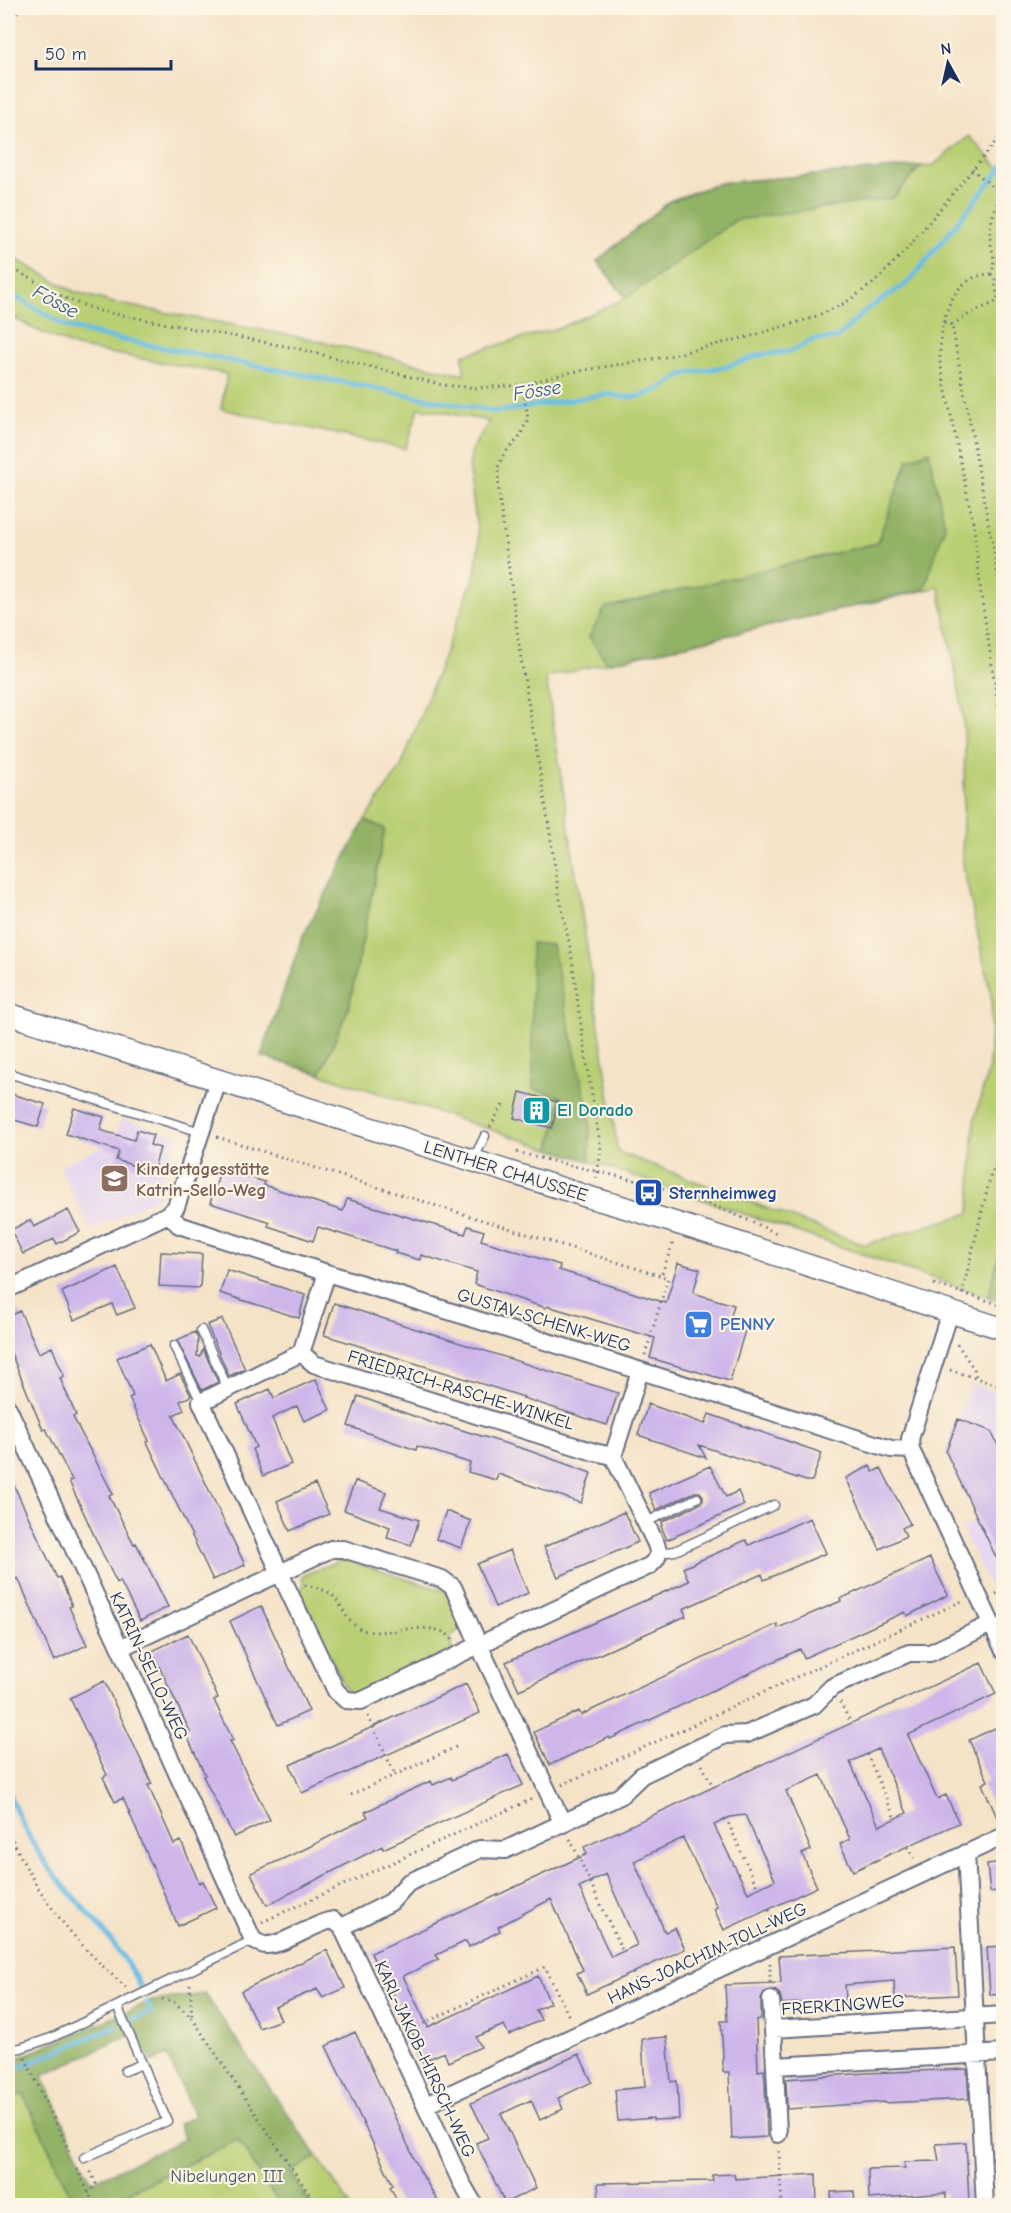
<svg xmlns="http://www.w3.org/2000/svg" width="1011" height="2213" font-family="'Comic Neue',sans-serif">
  <style>
    .built { fill: #e3d3f2 }
    .green { fill: #b9cf73; stroke: #6a7f68; stroke-width: 1.5; fill-rule: evenodd }
    .forest { fill: #92b265; stroke: #567062; stroke-width: 1.5; fill-rule: evenodd }
    .lines { fill: none; stroke-linecap: round; stroke-linejoin: round }
    .stream { stroke: #69bde5; stroke-width: 5 }
    .building { fill: #ceb6eb; fill-rule: evenodd }
    .service-casing { stroke: #676e83; stroke-width: 11 }
    .minor-casing { stroke: #676e83; stroke-width: 20 }
    .tertiary-casing { stroke: #676e83; stroke-width: 24 }
    .path { stroke: #676e83; stroke-width: 3; stroke-dasharray: 1.5 4.5; stroke-linecap: butt }
    .service { stroke: #fff; stroke-width: 8 }
    .minor { stroke: #fff; stroke-width: 16 }
    .tertiary { stroke: #fff; stroke-width: 21 }
    .labels { text-anchor: middle; stroke-width: 4.5; stroke-linejoin: round; paint-order: stroke }
    .culture-label { font-size: 18px; font-weight: bold; fill: #0d838f; stroke: #fcf5e5; text-anchor: start }
    .education-label { font-size: 18px; font-weight: bold; fill: #785e54; stroke: #fcf5e5; text-anchor: start }
    .street-label { font-size: 18px; fill: #1b2f5e; stroke: #fcf5e5 }
    .transit-label { font-size: 18px; font-weight: bold; fill: #164399; stroke: #fcf5e5; text-anchor: start }
    .shop-label { font-size: 18px; font-weight: bold; fill: #366cbe; stroke: #fcf5e5; text-anchor: start }
    .park-label { font-size: 18px; fill: #425763; stroke: #fcf5e5 }
    .water-label { font-size: 20px; font-style: italic; fill: #325a86; stroke: #fcf5e5 }
  </style>
  <rect width="100%" height="100%" fill="#fcf5e5"/>
  <filter id="ink" filterUnits="userSpaceOnUse"><feTurbulence type="fractalNoise" baseFrequency=".0167" numOctaves="2"/><feDisplacementMap in="SourceGraphic" scale="12" xChannelSelector="R" yChannelSelector="G"/><feConvolveMatrix kernelMatrix="1 2 1 2 8 2 1 2 1" color-interpolation-filters="sRGB"/></filter>
  <filter id="wash" filterUnits="userSpaceOnUse"><feTurbulence type="fractalNoise" baseFrequency=".008" numOctaves="4" result="noise"/><feDisplacementMap in="SourceGraphic" scale="24" xChannelSelector="R" yChannelSelector="G"/><feGaussianBlur stdDeviation="1.35" result="paint"/><feColorMatrix in="noise" values="0 0 0 0 0 0 0 0 0 0 0 0 0 0 0 0 0 1.4 0 .05"/><feComposite in="paint" operator="in"/></filter>
  <g filter="url(#wash)">
    <rect width="100%" height="100%" fill="#f5e3c8"/>
    <!-- built -->
    <path class="built" d="M121,1118L178,1136L158,1197L90,1231L60,1166L114,1141Z
      M971,1384L1003,1395V1458L991,1431L958,1419Z
      M1003,1508V1583L991,1589L962,1528Z"/>
    <!-- green -->
    <path class="green" d="M969,136L1004,173L1003,1302L589,1161L590,1120L551,945L561,1097L550,1149L320,1074L349,1007L384,829L365,820L401,767L475,574L479,543L469,470L472,449L489,421L419,408L405,449L221,409L227,374L76,347L32,328L8,314V255L75,292L114,303L310,339L464,375L463,355L562,327L626,298L597,261L670,201L719,183L932,166ZM939,587L962,707L965,745L962,860L992,1000L989,1067L974,1121L970,1213L864,1245L618,1152L546,677Z
      M343,1559L445,1591L462,1627L450,1637L452,1653L363,1695L348,1693L299,1592L304,1585L302,1576Z
      M24,2095L75,2205H8V2096Z
      M238,2140L280,2205L101,2206Z
      M317,2157L350,2205H311L290,2172Z"/>
    <!-- forest -->
    <path class="forest" d="M921,166L893,198L736,220L626,298L597,261L670,201L719,183Z
      M929,451L945,526L924,590L607,663L589,637L605,608L877,543L908,460Z
      M365,820L385,829L382,844L349,1007L320,1074L261,1056L302,938Z
      M531,943L552,945L590,1120L589,1161L550,1149L561,1097L533,1089Z
      M1003,1238V1302L988,1298Z
      M205,1994L317,2157L290,2172L311,2205H280L238,2140L101,2205H75L24,2095L8,2096V2059L18,2058L152,2001ZM137,2032L151,2062L167,2055L194,2116L178,2124L185,2139L91,2182L42,2075Z"/>
    <g class="lines">
      <!-- stream -->
      <path class="stream" d="M8,292L67,327L103,336L496,412L608,394L621,397H638L660,389L684,374L729,366L760,355L792,351L812,340L837,338L866,310L909,282L1004,165
        M8,1790C17,1816 34,1848 51,1870C81,1908 120,1943 140,1987
        M133,2019L151,2012L147,2002
        M8,2066H23L116,2026"/>
    </g>
    <g id="blocks">
      <!-- building -->
      <path class="building" d="M520,1092L558,1102L552,1128L514,1118Z
        M8,1093L45,1104L38,1127L8,1118Z
        M74,1108L104,1117L100,1130L134,1140L137,1130L153,1135L150,1145L160,1148L153,1172L116,1160L119,1151L66,1134Z
        M221,1169L265,1182L264,1185L343,1211L347,1199L465,1234L468,1226L484,1231L481,1240L560,1265L559,1270L666,1303L678,1263L700,1269L693,1293L734,1305L729,1322L746,1327L730,1381L650,1358L655,1338L547,1306L546,1308L474,1284L477,1272L421,1255L420,1260L395,1253L396,1251L318,1227L313,1241L268,1226L270,1222L210,1203Z
        M68,1210L80,1232L57,1244L54,1239L23,1254L11,1230L30,1220L34,1227Z
        M161,1252L202,1254L200,1288L159,1286Z
        M117,1267L135,1308L117,1315L112,1304L74,1320L62,1292Z
        M227,1270L305,1295L299,1318L220,1293Z
        M334,1303L618,1393L607,1425L523,1398L524,1397L324,1335Z
        M20,1311L39,1353L52,1347L64,1376L60,1378L76,1415L73,1417L113,1494L109,1496L134,1544L136,1543L168,1607L140,1621L120,1581L117,1583L105,1559L69,1481L72,1480L46,1429L43,1430L8,1346V1317Z
        M222,1319L245,1369L229,1376L207,1325Z
        M195,1332L198,1339L197,1356L200,1357L203,1349L218,1382L202,1390L177,1340Z
        M150,1344L166,1381L180,1374L191,1396L180,1401L184,1410L173,1415L245,1565L213,1580L147,1442L149,1441L129,1398L133,1396L117,1358Z
        M316,1379L330,1410L304,1421L297,1406L272,1418L291,1464L263,1476L252,1449L256,1447L237,1404L270,1389L274,1398Z
        M358,1396L441,1426L442,1424L527,1450L591,1473L581,1503L498,1474L496,1480L468,1472L470,1463L417,1446L416,1450L348,1426Z
        M648,1404L705,1424L709,1414L822,1453L812,1481H806L699,1445L706,1458L638,1435Z
        M958,1419L991,1431L1004,1458V1574L946,1452Z
        M710,1466L726,1497L738,1491L744,1505L667,1540L661,1526L663,1525L662,1522L700,1504L703,1501V1496L700,1492H695L656,1510L649,1493Z
        M870,1466L873,1472L881,1468L910,1524L902,1528L906,1536L880,1549L846,1478Z
        M8,1473L57,1578L60,1577L72,1606L69,1607L87,1645L54,1661L18,1578L12,1581L8,1570Z
        M355,1481L386,1492L380,1508L419,1520L411,1545L387,1538L390,1527L344,1510Z
        M315,1484L329,1514L290,1531L277,1501Z
        M446,1511L471,1521L461,1548L436,1539Z
        M624,1512L638,1542L558,1577L544,1547Z
        M810,1518L826,1553L764,1580L762,1574L730,1588L683,1609L686,1616L519,1690L506,1662L689,1581L683,1568L746,1540L749,1545Z
        M510,1550L528,1593L495,1607L477,1564Z
        M930,1558L948,1595L907,1616L905,1612L804,1658L800,1649L610,1739L609,1737L550,1765L534,1732L579,1711L581,1715L777,1624L778,1628L841,1601L840,1599Z
        M261,1606L309,1711L278,1725L230,1621Z
        M188,1634L218,1698L214,1700L233,1740L230,1741L270,1820L234,1837L203,1776L205,1775L186,1734L190,1732L152,1651Z
        M981,1663L996,1694L908,1735L937,1799L946,1795L959,1823L853,1871L840,1844L850,1839L821,1775L786,1791L811,1850L802,1854L817,1887L724,1930L714,1909L717,1907L683,1838L634,1861L665,1932L675,1928L685,1949L587,1994L577,1973L583,1970L551,1899L498,1927L500,1931L469,1947L466,1941L436,1955L439,1959L403,1976L428,2027L538,1976L550,2003L536,2010L541,2020L509,2035L504,2025L476,2037L481,2047L448,2062L444,2052L422,2062L413,2042L416,2040L386,1978L383,1980L371,1953L587,1854L584,1847ZM878,1749L907,1813L879,1826L850,1762ZM745,1815L775,1880L748,1893L714,1825L730,1817ZM606,1874L637,1945L611,1957L579,1887Z
        M104,1681L152,1784L148,1785L174,1844L181,1841L199,1883L203,1881L216,1908L178,1926L123,1798L115,1802L103,1777L107,1775L70,1698Z
        M466,1684L480,1713L302,1793L290,1765Z
        M1004,1724V1826H1001L982,1784L988,1781L969,1740Z
        M508,1754L523,1785L383,1849L382,1846L267,1905L251,1873L305,1849L368,1817L365,1812L400,1795L431,1781L433,1785L451,1777L452,1780Z
        M1004,1862V1890L990,1892L987,1864Z
        M1004,1946V1994L990,1995L987,1947Z
        M955,1947L958,1995L895,1998L894,1981L845,1985L846,2000L782,2004L780,1995L776,1991L771,1990L765,1992L761,2000V2019L756,2020L758,2071L764,2070L765,2080L767,2137L732,2139L729,2072H723V2055L721,2021H727L725,1985L781,1983L779,1956Z
        M327,1950L345,1988L323,1998L317,1989L275,2007L281,2020L259,2028L241,1991Z
        M355,2032L420,2171L440,2205H400L390,2187L393,2185L326,2046Z
        M667,2037L671,2082L677,2081L679,2119L653,2120V2118L618,2121L615,2090L645,2087L642,2039Z
        M579,2054L592,2082L558,2098L563,2109L540,2120L531,2100L501,2114L536,2188L505,2203L476,2143L488,2138L471,2103Z
        M967,2069L969,2099L884,2103V2102L787,2109L786,2079L867,2073Z
        M966,2142L969,2202L946,2203V2193L869,2199L868,2169L905,2168L904,2162L939,2161L936,2144Z
        M734,2174L735,2179L816,2174L817,2205H599L598,2183L713,2181L712,2175Z
        M854,2191L855,2205H832L831,2192Z"/>
    </g>
  </g>
  <g filter="url(#ink)">
    <use href="#blocks" fill-opacity="0" stroke="#676e83" stroke-width="1.5"/>
    <g class="lines">
      <defs>
        <path id="service" d="M8,1073L201,1132
          M473,1160L485,1136
          M201,1330L228,1389
          M174,1346L201,1402
          M646,1522L697,1498
          M659,1553L675,1551L774,1505
          M8,2050L21,2048L51,2038L253,1940
          M125,2071L142,2064
          M84,2158L167,2121L117,2006"/>
        <path id="minor" d="M169,1214L179,1225L327,1273L891,1449L911,1450
          M8,1289L169,1214L176,1207L218,1081
          M950,1312L910,1439L911,1450L1004,1651
          M301,1353L314,1364L594,1452L613,1456
          M8,1408L120,1648L253,1940C257,1942 262,1945 266,1945C286,1945 311,1924 333,1920L342,1927L461,2182L475,2206
          M120,1648L280,1573L336,1691L346,1700L361,1701L479,1645L453,1587L442,1579L343,1549H331L280,1573L201,1402L301,1353L327,1273
          M563,1824L479,1645L649,1566C658,1559 660,1555 656,1544L613,1456L640,1371
          M966,1853L985,2206
          M342,1927L391,1902L408,1883L480,1849L505,1850L620,1796L642,1775L725,1735L747,1734L814,1705L832,1687L909,1653H930L991,1624
          M771,2000L773,2029
          M1004,2015L773,2029L775,2066L1004,2053
          M775,2066L778,2134
          M426,2105L1004,1836"/>
        <path id="tertiary" d="M8,1014L592,1198C731,1237 866,1286 1004,1329"/>
      </defs>
      <!-- service casing -->
      <use href="#service" class="service-casing"/>
      <!-- minor casing -->
      <use href="#minor" class="minor-casing"/>
      <!-- tertiary casing -->
      <use href="#tertiary" class="tertiary-casing"/>
      <!-- path -->
      <path class="path" d="M8,21L22,8
        M972,169L1001,194C996,206 991,219 990,231C989,246 998,260 991,274C948,275 939,327 940,362L974,527L981,594L1004,743
        M8,266L69,300L100,311L295,348L443,385L478,388L523,385L567,373L665,357L751,336L812,318L845,303L875,282L905,251L1004,132
        M991,274L995,280L998,301L1004,303
        M944,322L952,325L1004,609
        M952,325L969,314L998,301
        M523,385L528,419L519,438L504,454L498,467L499,496L521,659L545,801L559,894L571,952L582,1033L601,1150L596,1181
        M8,992L16,994
        M490,1127L503,1105
        M217,1137L661,1276L674,1240
        M517,1152C554,1162 592,1170 629,1179C679,1191 730,1211 776,1233
        M934,1284L1004,1306
        M962,1294L991,1174L1004,1149
        M957,1344L974,1369L976,1378
        M645,1355L668,1278L661,1276
        M950,1370L1004,1387
        M305,1585C313,1587 325,1589 332,1595C345,1607 346,1627 367,1631C390,1636 436,1617 453,1640
        M996,1594L1004,1590
        M840,1702L851,1723
        M368,1716L395,1775
        M867,1754L895,1819
        M702,1765L713,1787
        M562,1785L962,1601
        M351,1795L458,1746
        M726,1818L758,1889
        M8,1829C33,1891 75,1944 126,1987
        M570,1839L623,1952
        M908,1847L914,1858
        M769,1910L776,1924
        M262,1922L534,1798
        M770,1963V1984
        M633,1973L640,1987
        M190,1984L192,2018
        M162,1999L175,2003L192,2018L317,2206
        M407,2031L545,1967L570,2019
        M25,2058L71,2155
        M779,2151L782,2206
        M77,2169L95,2206
        M88,2193L96,2184L90,2170"/>
      <!-- service -->
      <use href="#service" class="service"/>
      <!-- minor -->
      <use href="#minor" class="minor"/>
      <!-- tertiary -->
      <use href="#tertiary" class="tertiary"/>
    </g>
  </g>
  <!-- icons -->
  <defs>
    <symbol id="building-square" viewBox="-11 -11 22 22"><rect x="-9" y="-9" width="18" height="18" rx="4" fill="#0f9aa8" stroke="#fcf5e5"/><path d="M-4-6H4V6H1V3H-1V6H-4ZM-2.5-4.3h1.7v1.8h-1.7ZM.8-4.3h1.7v1.8H.8ZM-2.5-1h1.7V.8h-1.7ZM.8-1h1.7V.8H.8Z" fill="#fff"/></symbol>
    <symbol id="school-square" viewBox="-11 -11 22 22"><rect x="-9" y="-9" width="18" height="18" rx="4" fill="#8d6e63" stroke="#fcf5e5"/><path d="M0-5L7-2L0 1L-7-2ZM-4 1L0 2.5L4 1V4Q0 6-4 4Z" fill="#fff"/></symbol>
    <symbol id="bus-square" viewBox="-11 -11 22 22"><rect x="-9" y="-9" width="18" height="18" rx="4" fill="#1a4fb4" stroke="#fcf5e5"/><path d="M-5-6H5V4H4V6H2V4H-2V6H-4V4H-5ZM-3.5-4V0h7V-4ZM-3.5 1.2v1.5H-2V1.2ZM2 1.2v1.5H3.5V1.2Z" fill="#fff"/></symbol>
    <symbol id="supermarket-square" viewBox="-11 -11 22 22"><rect x="-9" y="-9" width="18" height="18" rx="4" fill="#3f7fe0" stroke="#fcf5e5"/><path d="M-6-5.5h2.5l.6 2H6L4.5 2H-2.5L-4.4-4H-6ZM-1.5 3.2a1.3 1.3 0 1 0 .1 0ZM3 3.2a1.3 1.3 0 1 0 .1 0Z" fill="#fff"/></symbol>
  </defs>
  <g fill-rule="evenodd">
    <use href="#building-square" x="520" y="1094" width="33" height="33"/>
    <use href="#school-square" x="98" y="1162" width="33" height="33"/>
    <use href="#bus-square" x="632" y="1176" width="33" height="33"/>
    <use href="#supermarket-square" x="682" y="1308" width="33" height="33"/>
  </g>
  <g class="labels">
    <!-- culture labels -->
    <g class="culture-label">
      <text x="557" y="1116">El Dorado</text>
    </g>
    <!-- education labels -->
    <g class="education-label">
      <text x="136" y="1175">Kindertagesstätte<tspan x="136" dy="21">Katrin-Sello-Weg</tspan></text>
    </g>
    <!-- street labels -->
    <g class="street-label">
      <text transform="translate(506 1171) rotate(17)" y="6">LENTHER CHAUSSEE</text>
      <text transform="translate(544 1320) rotate(17)" y="6">GUSTAV-SCHENK-WEG</text>
      <text transform="translate(461 1390) rotate(17)" y="6">FRIEDRICH-RASCHE-WINKEL</text>
      <text transform="translate(149 1666) rotate(65)" y="6">KATRIN-SELLO-WEG</text>
      <text transform="translate(707 1953) rotate(-25)" y="6">HANS-JOACHIM-TOLL-WEG</text>
      <text transform="translate(843 2005) rotate(-4)" y="6">FRERKINGWEG</text>
      <text transform="translate(425 2059) rotate(65)" y="6">KARL-JAKOB-HIRSCH-WEG</text>
    </g>
    <!-- transit labels -->
    <g class="transit-label">
      <text x="669" y="1199">Sternheimweg</text>
    </g>
    <!-- shop labels -->
    <g class="shop-label">
      <text x="720" y="1330">PENNY</text>
    </g>
    <!-- park labels -->
    <g class="park-label">
      <text x="227" y="2182">Nibelungen III</text>
    </g>
    <!-- water labels -->
    <g class="water-label">
      <text transform="translate(56 301) rotate(28)" y="7">Fösse</text>
      <text transform="translate(537 390) rotate(-9)" y="7">Fösse</text>
    </g>
  </g>
  <!-- margin -->
  <rect width="1011" height="2213" fill="none" stroke="#fcf5e5" stroke-width="30"/>
  <!-- north arrow -->
  <g transform="translate(948 63) rotate(352)" stroke="#fcf5e5" stroke-width="4.5" paint-order="stroke">
  <path d="M0-4.5L10 22L0 15L-10 22Z" fill="#1b2f5e"/>
  <text y="-9" font-size="16" font-weight="bold" text-anchor="middle" fill="#1b2f5e">N</text>
  </g>
  <!-- scale -->
  <path d="M36 60v9h135v-9" fill="none" stroke="#1b2f5e" stroke-width="3"/>
  <text x="45" y="60" font-size="18" fill="#1b2f5e" stroke="#fcf5e5" stroke-width="4.5" paint-order="stroke">50 m</text>
</svg>
